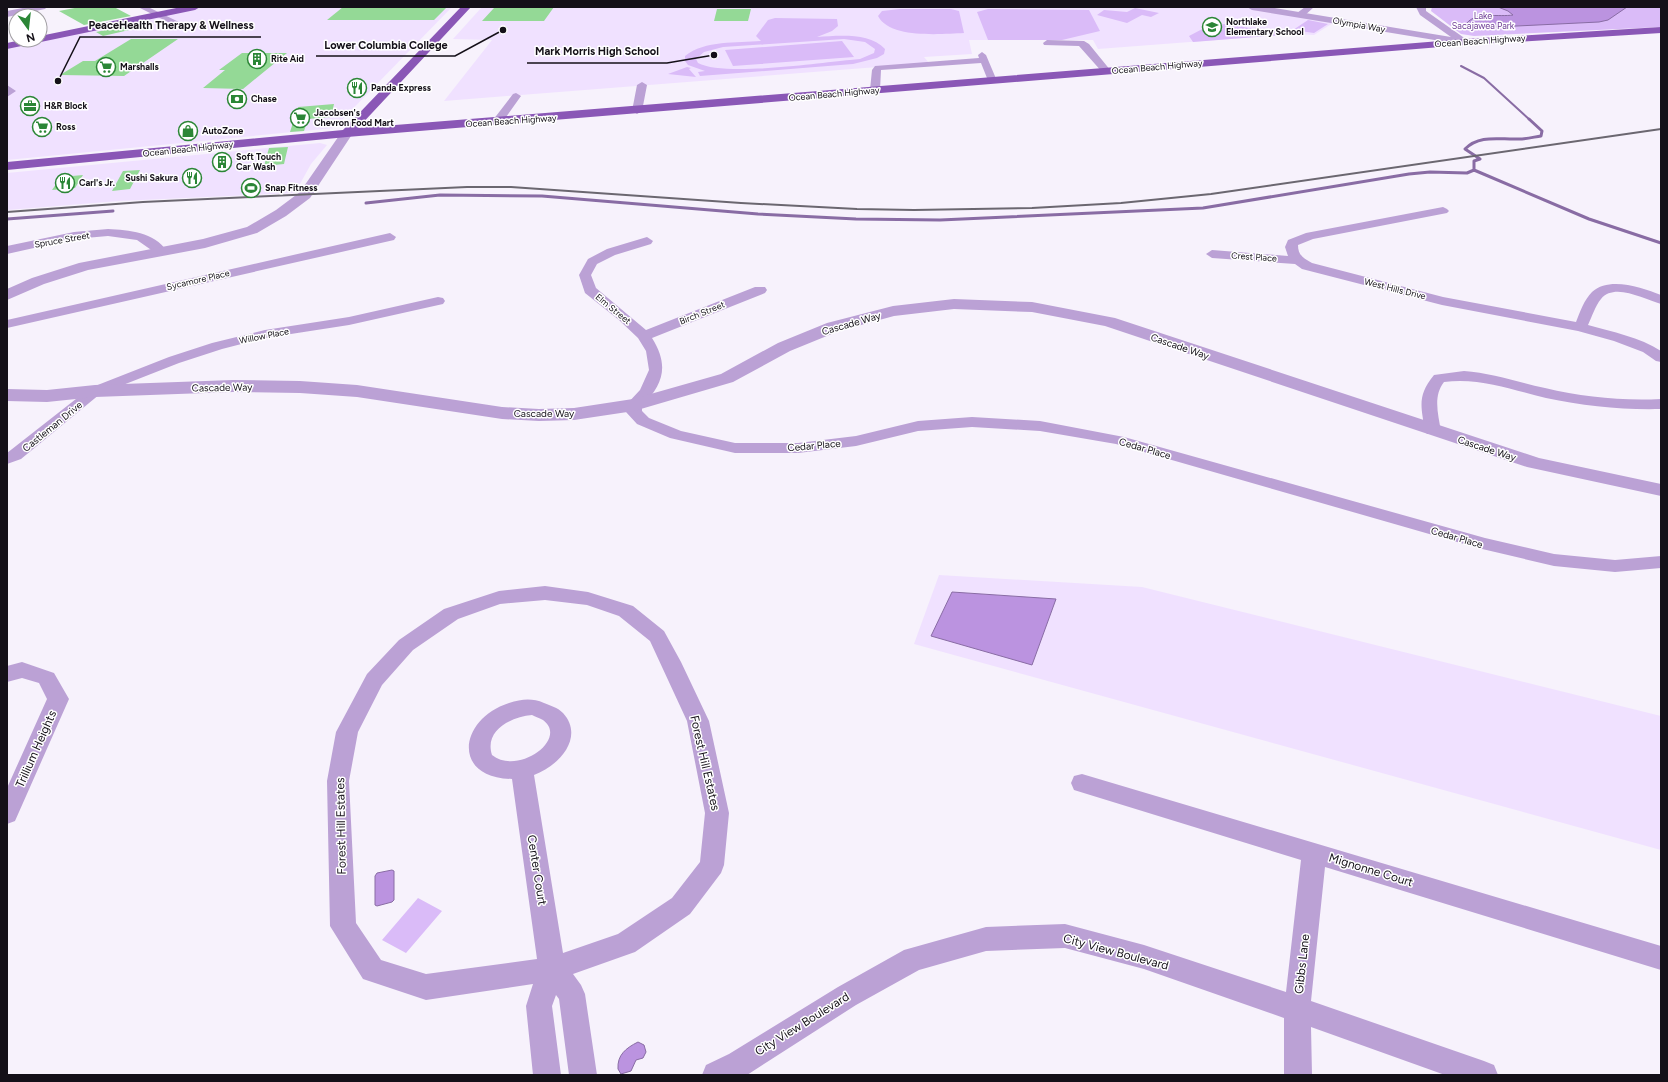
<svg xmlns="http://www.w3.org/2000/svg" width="1668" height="1082" font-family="Figtree,sans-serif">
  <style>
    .built { fill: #f0e1ff }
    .green { fill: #dabbf8; fill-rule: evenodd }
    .water { fill: #bb93e0; stroke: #896ca4 }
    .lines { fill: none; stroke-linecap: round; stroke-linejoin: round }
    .stream-far1 { stroke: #896ca4; stroke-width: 2 }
    .stream { stroke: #896ca4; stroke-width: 3 }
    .building { fill: #94d996 }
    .minor { fill: #bba1d5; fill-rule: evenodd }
    .tertiary { fill: #bba1d5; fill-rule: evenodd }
    .primary { fill: #8a57b6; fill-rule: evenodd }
    .rail { stroke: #6b6770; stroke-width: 2 }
    .labels { text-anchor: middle; stroke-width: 3; stroke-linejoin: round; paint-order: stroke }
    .far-park-label { font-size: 9px; fill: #6c3a94; stroke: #fff }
    .far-poi-label { font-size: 9px; font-weight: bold; fill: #141018; stroke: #fff; text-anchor: start }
    .far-street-label { font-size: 9px; fill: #141018; stroke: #fff }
    .street-label { font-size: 10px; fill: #141018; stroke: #fff }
    .near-street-label { font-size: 12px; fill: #141018; stroke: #fff }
    .leader { fill: none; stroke: #141018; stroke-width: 1.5 }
    .callout-dot { fill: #141018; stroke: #fff; stroke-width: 1.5 }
    .callout-label { font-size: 11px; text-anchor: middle; font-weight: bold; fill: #141018; stroke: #fff; stroke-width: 3; stroke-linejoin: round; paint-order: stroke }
  </style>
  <rect width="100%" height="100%" fill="#f7f2fc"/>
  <!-- built -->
  <path class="built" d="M203,7H452L334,128L7,160V48Z
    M482,7H1244L1333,23L1314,35L1294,34L1098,49L1093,40H969L972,54L924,57L929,63L444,101L492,40L453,39Z
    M320,143L327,145L311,164L295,193L119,201L7,210V173Z
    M939,575L1142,587L1661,716V850L914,644Z"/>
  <!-- green -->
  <path class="green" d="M1432,7H1661V27L1474,36L1461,34L1431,11Z
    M1135,8L1159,13L1151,17L1142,15L1127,23L1097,15L1104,10L1127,12Z
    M900,9H951L959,11L964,33C941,34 890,39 878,16L882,11Z
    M988,9L1089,10L1100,31L1062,40H988L977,12Z
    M775,18L837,19L838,26L832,31L817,37C838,36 869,32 885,49L884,54L877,58L853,64L700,76L698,72L705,71L688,65L685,61V56C705,40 737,43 761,41L756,36L768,20ZM844,39L865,42L875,49L874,53L860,59L850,60C816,63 724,77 698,63L696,59L704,52L723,47Z
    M1308,20L1328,24L1314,33L1293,30Z
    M1226,24L1266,31H1289L1295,34L1193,42L1189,36L1210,25Z
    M842,41L854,57L733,66L725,50Z
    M687,67L691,68L689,69L696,77L668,74Z
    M418,898L442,911L406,953L382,940Z"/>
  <!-- water -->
  <path class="water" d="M1498,7H1627L1608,20L1599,22L1476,28L1467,23C1475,12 1500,17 1513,15L1508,11Z
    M952,592L1056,599L1032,665L931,636Z
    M392,870L394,871V900L392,902L377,906L375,905V876L377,873Z
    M638,1042L644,1045L646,1052L643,1058L636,1060L631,1071L621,1074L618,1069C617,1055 626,1048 638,1042Z"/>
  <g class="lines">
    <!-- stream-far1 -->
    <path class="stream-far1" d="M1461,66L1484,78L1530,120"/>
    <!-- stream -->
    <path class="stream" d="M1474,170L1589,219L1661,243
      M366,203L440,195L542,196L758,214L856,219L940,220L1203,208L1409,174L1430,172L1467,173L1474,170V161L1480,159L1465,149C1480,134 1500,140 1519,139C1526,139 1534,137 1541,136L1542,131L1529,119
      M7,219L113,211"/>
  </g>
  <!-- building -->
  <path class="building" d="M80,7H114L131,16L84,25L59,11Z
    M343,7H447L434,20H327Z
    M497,7H554L544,21H482L494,8Z
    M717,9H751L748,21H714Z
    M144,22L151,25L103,36L96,32Z
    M131,39H178L124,76L60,75L83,61H95Z
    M242,53H287L243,89L203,88L225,70H219Z
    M334,104L331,117L308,119L304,131L290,132L298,107Z
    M288,147L284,164L264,166L269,148Z
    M140,170L130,189L112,191L123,171Z
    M83,175L75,188L52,190L61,177Z"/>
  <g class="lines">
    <!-- minor -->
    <path class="minor" d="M138,7H148L183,24L176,26Z
      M1305,7H1314L1303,17H1297V13Z
      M1047,40L1084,41L1089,44L1111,71L1109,73H1103L1079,46L1044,45L1043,43Z
      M982,52L986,55L997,81L995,83H989L981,63L881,70L880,90L875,93L870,90L872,70L875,66L979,58L978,55Z
      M642,82L647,85L642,111L637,114L632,111L637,85Z
      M7,85L16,91L7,97Z
      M516,93L521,96L501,124H493L492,122L493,120L513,94Z
      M1443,207L1447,209L1449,211L1447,213L1313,239L1298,245C1298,255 1303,258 1312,263L1443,297L1576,322C1580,312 1584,300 1592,292C1610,276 1642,288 1661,295V304C1645,300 1615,282 1601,299C1595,306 1592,317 1588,325C1612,332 1640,337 1661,351V362L1656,361L1643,352L1614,341L1578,331L1442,305L1302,269L1295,264L1212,258L1206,254L1212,250L1288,256L1285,247L1288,240L1306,233Z
      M108,229C129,230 154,232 167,251L165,254H157L137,240L108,236L74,239L7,254V246L74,232Z
      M390,233L396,237L394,240L7,328V320Z
      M647,237L653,241L651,244L615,255L597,264L591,275L596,288L646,330L755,287H765L767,290L765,293L652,338C669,365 664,384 642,406V411L649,418L681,431L735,443H798L856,436L918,421L972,417L1040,421L1124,437L1485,538L1554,554L1615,560L1661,556V568L1615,572L1554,566L1478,548L1116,444L1040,431L972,427L918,431L856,446L798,453H735L670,438L637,424L626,412V405L640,390L649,370L646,351L638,338L619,320L585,293L579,275L588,259L607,249Z
      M438,297L443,298L445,301L443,304L349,325L265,338L222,349L179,363L100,394L21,459L7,464V453L90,388L169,357L212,343L265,330L349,317Z
      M1464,371C1491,373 1518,382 1545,388C1583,397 1622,401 1661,399V409C1622,410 1584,406 1546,398C1512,390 1479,377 1444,382C1433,396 1438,414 1441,431L1439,434H1427L1425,431C1421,406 1417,396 1434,375Z
      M545,586L588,592L633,606L664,631L681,662L709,721L729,813L724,865L721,873L690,914L635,952L573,974L581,985L585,994L597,1075H569L559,999L556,995L552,1006L561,1075H533L526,1006L533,984L426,1000L363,979L330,926L327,781L336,732L367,674L399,640L444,609L499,591ZM545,600L587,605L619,616L650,641L687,721L705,813L700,862L672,898L618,934L563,953L534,775C559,766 585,737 563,713C557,707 551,706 544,703C532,698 522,699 509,703C459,719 451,778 512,779L537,959L426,974L381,960L356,923L349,781L358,732L382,685L413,650L458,619L500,604ZM532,715C535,717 540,718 543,720C569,739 518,776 492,755C484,730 511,717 532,715Z
      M22,662L54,673L69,699L15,821L7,824V788L47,699L39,683L22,678L7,682V666Z
      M1082,774L1661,946V970L1325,867L1311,1001L1484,1061L1494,1065L1498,1075H1445L1311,1027L1312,1075H1284V1018L1144,969L1065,948L986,951L919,970L856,1005L747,1075H702L706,1065L729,1054L838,987L904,950L986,927L1065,924L1144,945L1286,992L1301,860L1074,790L1071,783L1074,776Z"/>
    <!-- tertiary -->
    <path class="tertiary" d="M28,7H47L45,9L7,17V11Z
      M1247,7H1269L1451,37L1420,15L1416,7H1426V11L1470,42L1465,45L1252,10Z
      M347,129L353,133L310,198L286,216L257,233L205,248L88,270L44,284L7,300V289L32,278L79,263L203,239L247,227L276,210L300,192L343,130Z
      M954,299L1032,302L1115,318L1539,458L1661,484V496L1527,467L1105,326L1032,312L954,309L894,316L839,331L790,351L733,382L634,411L574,420L539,421L502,419L357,397L300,393L233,392L95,397L47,402L7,401V389L47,390L95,385L233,380L300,381L357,385L502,407L539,409L574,408L633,399L721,374L778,343L827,323L893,306Z"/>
    <!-- primary -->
    <path class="primary" d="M181,7H200L195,10L7,49V43L21,40H40V36Z
      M461,7H471L358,128L1465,39L1661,27V33L1465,45L347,137L7,170V162L343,130Z"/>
    <!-- rail -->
    <path class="rail" d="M7,212L143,202L467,187H511L741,203L857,209L914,210L1032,208L1121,203L1211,194L1661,129"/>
  </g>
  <!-- icons -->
  <defs>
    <symbol id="school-ring" viewBox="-11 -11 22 22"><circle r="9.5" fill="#fff" stroke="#2b8636" stroke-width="1.5"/><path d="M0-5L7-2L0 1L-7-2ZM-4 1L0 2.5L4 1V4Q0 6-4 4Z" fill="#2b8636"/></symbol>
    <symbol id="building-ring" viewBox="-11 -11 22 22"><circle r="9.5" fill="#fff" stroke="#2b8636" stroke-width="1.5"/><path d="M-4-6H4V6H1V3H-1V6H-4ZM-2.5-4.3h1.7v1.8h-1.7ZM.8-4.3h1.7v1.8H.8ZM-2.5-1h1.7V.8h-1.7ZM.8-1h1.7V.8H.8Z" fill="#2b8636"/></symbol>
    <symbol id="supermarket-ring" viewBox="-11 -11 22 22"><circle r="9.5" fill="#fff" stroke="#2b8636" stroke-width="1.5"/><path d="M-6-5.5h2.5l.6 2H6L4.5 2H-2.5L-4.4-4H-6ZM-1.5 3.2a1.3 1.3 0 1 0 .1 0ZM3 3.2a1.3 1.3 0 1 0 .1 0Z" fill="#2b8636"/></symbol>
    <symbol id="restaurant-ring" viewBox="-11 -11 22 22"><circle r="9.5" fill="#fff" stroke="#2b8636" stroke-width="1.5"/><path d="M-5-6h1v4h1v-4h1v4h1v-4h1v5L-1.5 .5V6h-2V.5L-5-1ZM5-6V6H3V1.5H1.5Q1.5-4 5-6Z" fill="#2b8636"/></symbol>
    <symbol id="bank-ring" viewBox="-11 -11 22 22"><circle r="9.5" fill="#fff" stroke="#2b8636" stroke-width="1.5"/><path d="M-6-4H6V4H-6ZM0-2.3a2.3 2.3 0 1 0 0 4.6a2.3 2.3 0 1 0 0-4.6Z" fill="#2b8636"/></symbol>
    <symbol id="office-ring" viewBox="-11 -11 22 22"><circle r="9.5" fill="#fff" stroke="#2b8636" stroke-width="1.5"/><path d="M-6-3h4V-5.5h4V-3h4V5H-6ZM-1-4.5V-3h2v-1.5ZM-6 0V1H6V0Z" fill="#2b8636"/></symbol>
    <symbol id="shop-ring" viewBox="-11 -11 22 22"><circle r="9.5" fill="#fff" stroke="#2b8636" stroke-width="1.5"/><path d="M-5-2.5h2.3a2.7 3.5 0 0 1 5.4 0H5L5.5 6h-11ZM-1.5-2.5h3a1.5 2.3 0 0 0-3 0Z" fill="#2b8636"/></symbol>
    <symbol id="stadium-ring" viewBox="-11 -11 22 22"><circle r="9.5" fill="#fff" stroke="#2b8636" stroke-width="1.5"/><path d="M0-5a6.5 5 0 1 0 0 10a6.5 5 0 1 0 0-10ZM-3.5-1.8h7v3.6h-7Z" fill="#2b8636"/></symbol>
  </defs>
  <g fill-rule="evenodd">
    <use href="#school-ring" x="1201" y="16" width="22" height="22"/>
    <use href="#building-ring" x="246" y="48" width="22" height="22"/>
    <use href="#supermarket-ring" x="95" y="56" width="22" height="22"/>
    <use href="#restaurant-ring" x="346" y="77" width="22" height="22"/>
    <use href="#bank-ring" x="226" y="88" width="22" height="22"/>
    <use href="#office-ring" x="19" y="95" width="22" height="22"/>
    <use href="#supermarket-ring" x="289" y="107" width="22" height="22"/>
    <use href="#supermarket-ring" x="31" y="116" width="22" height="22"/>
    <use href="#shop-ring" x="177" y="120" width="22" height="22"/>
    <use href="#building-ring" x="211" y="151" width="22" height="22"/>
    <use href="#restaurant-ring" x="181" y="167" width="22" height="22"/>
    <use href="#restaurant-ring" x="54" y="172" width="22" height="22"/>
    <use href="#stadium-ring" x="240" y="177" width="22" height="22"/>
  </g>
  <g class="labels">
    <!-- far-park labels -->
    <g class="far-park-label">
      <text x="1483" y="19">Lake<tspan x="1483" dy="10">Sacajawea Park</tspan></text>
    </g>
    <!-- far-poi labels -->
    <g class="far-poi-label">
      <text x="1226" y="25">Northlake<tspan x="1226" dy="10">Elementary School</tspan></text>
      <text x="271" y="62">Rite Aid</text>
      <text x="120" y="70">Marshalls</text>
      <text x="371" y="91">Panda Express</text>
      <text x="251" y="102">Chase</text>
      <text x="44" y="109">H&amp;R Block</text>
      <text x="314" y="116">Jacobsen's<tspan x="314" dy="10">Chevron Food Mart</tspan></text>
      <text x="56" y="130">Ross</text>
      <text x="202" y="134">AutoZone</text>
      <text x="236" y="160">Soft Touch<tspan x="236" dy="10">Car Wash</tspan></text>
      <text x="178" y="181" text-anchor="end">Sushi Sakura</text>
      <text x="79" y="186">Carl's Jr.</text>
      <text x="265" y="191">Snap Fitness</text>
    </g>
    <!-- far-street labels -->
    <g class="far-street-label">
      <text transform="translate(1359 25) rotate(10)" y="3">Olympia Way</text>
      <text transform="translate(1480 41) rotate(-4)" y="3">Ocean Beach Highway</text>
      <text transform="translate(1157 67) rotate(-5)" y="3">Ocean Beach Highway</text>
      <text transform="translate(834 94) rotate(-5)" y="3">Ocean Beach Highway</text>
      <text transform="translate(511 121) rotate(-4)" y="3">Ocean Beach Highway</text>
      <text transform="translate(188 149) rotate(-6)" y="3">Ocean Beach Highway</text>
      <text transform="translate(62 240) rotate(-10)" y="3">Spruce Street</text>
      <text transform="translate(1254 257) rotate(4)" y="3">Crest Place</text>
      <text transform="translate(198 280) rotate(-13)" y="3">Sycamore Place</text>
      <text transform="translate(1395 289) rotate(14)" y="3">West Hills Drive</text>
      <text transform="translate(613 309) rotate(39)" y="3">Elm Street</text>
      <text transform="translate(702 313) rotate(-22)" y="3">Birch Street</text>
      <text transform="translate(264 336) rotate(-11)" y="3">Willow Place</text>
    </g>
    <!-- street labels -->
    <g class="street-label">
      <text transform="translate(851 323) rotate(-16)" y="4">Cascade Way</text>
      <text transform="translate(1180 346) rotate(19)" y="4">Cascade Way</text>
      <text transform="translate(222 387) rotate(-1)" y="4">Cascade Way</text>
      <text x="544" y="417">Cascade Way</text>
      <text transform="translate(52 426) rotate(-39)" y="4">Castleman Drive</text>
      <text transform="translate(814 445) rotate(-5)" y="4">Cedar Place</text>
      <text transform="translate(1145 448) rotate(16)" y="4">Cedar Place</text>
      <text transform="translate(1487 448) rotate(18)" y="4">Cascade Way</text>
      <text transform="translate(1457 537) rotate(16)" y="4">Cedar Place</text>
    </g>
    <!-- near-street labels -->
    <g class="near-street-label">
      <text transform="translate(36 749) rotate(-66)" y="4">Trillium Heights</text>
      <text transform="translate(705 763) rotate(77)" y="4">Forest Hill Estates</text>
      <text transform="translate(341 826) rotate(-91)" y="4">Forest Hill Estates</text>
      <text transform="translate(537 870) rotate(81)" y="4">Center Court</text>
      <text transform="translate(1371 870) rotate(17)" y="4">Mignonne Court</text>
      <text transform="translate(1116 952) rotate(15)" y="4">City View Boulevard</text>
      <text transform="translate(1302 964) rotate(-84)" y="4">Gibbs Lane</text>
      <text transform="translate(802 1024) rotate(-32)" y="4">City View Boulevard</text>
    </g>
  </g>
  <!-- callouts -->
  <path class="leader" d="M58 81L80 37H261M503 30L455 56H316M714 55L667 63H527"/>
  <g class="callout-dot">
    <circle cx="58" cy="81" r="4"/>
    <circle cx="503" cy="30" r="4"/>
    <circle cx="714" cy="55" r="4"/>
  </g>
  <g class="callout-label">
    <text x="171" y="29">PeaceHealth Therapy &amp; Wellness</text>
    <text x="386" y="49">Lower Columbia College</text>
    <text x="597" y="55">Mark Morris High School</text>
  </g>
  <!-- border -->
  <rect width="1668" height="1082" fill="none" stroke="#141018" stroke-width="16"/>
  <!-- north arrow -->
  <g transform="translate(28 28) rotate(165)"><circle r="19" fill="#ffffff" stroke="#a19fa3"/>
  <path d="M0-3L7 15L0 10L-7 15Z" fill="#2b8636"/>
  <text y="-6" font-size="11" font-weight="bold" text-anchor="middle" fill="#141018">N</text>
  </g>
</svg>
